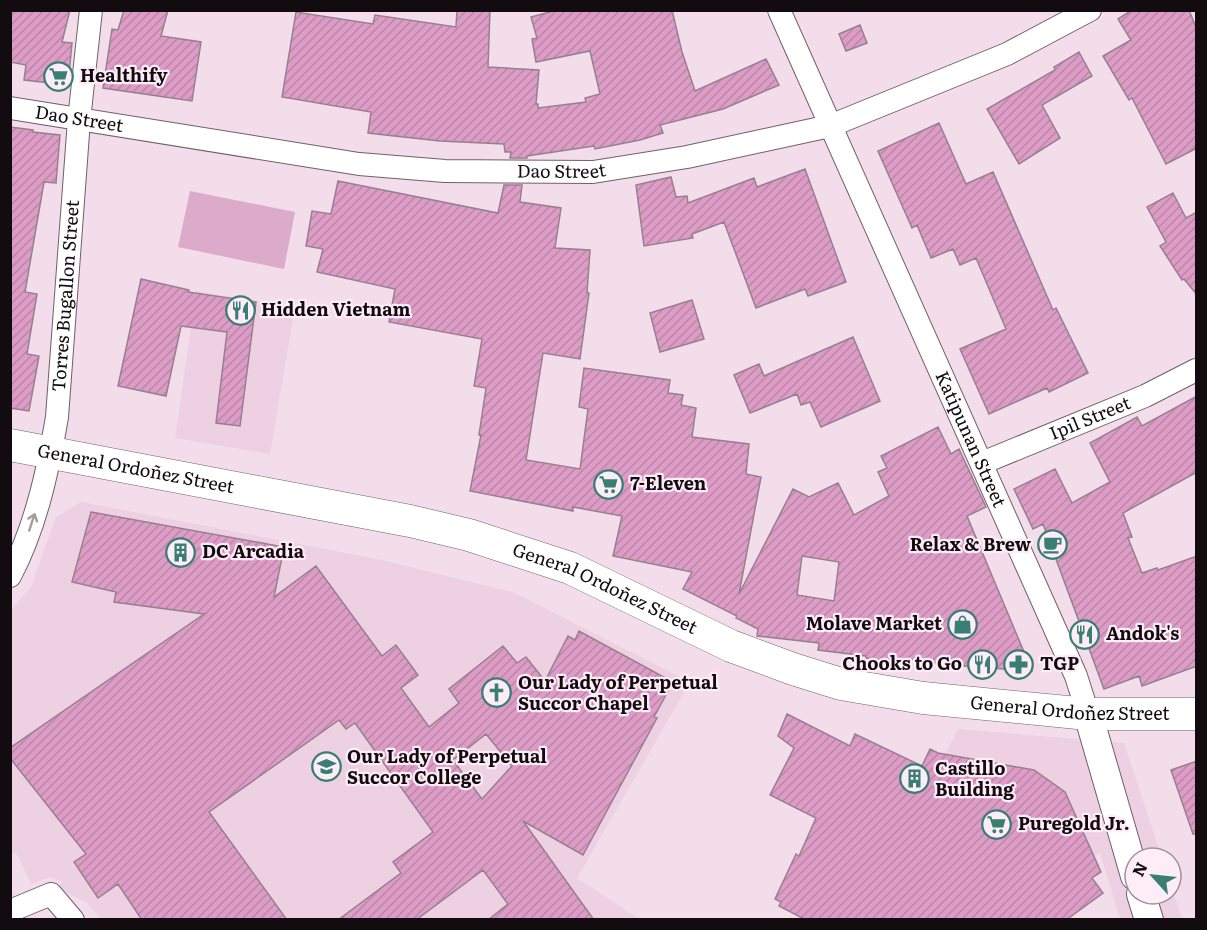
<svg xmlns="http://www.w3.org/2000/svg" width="1207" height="930" font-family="Literata,serif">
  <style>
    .built { fill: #edd0e2 }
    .pitch { fill: #dcabca }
    .building { fill: url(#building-hatch); stroke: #95818d; stroke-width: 1.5; fill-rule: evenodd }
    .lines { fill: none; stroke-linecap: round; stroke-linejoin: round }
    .minor-casing { stroke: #725f6b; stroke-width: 24 }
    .tertiary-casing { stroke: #725f6b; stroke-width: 30 }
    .secondary-casing { stroke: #725f6b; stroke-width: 33 }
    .minor { stroke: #fff; stroke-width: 22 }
    .tertiary { stroke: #fff; stroke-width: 28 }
    .secondary { stroke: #fff; stroke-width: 32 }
    .oneway { stroke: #a09d9f }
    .labels { text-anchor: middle; stroke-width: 4.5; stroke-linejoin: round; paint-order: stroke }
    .poi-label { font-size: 18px; font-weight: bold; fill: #120b10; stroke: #feecf7; text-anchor: start }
    .street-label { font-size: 18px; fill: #120b10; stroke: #feecf7 }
  </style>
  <defs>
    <pattern id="building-hatch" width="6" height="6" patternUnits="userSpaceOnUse" patternTransform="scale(1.5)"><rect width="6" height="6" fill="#dd9cc6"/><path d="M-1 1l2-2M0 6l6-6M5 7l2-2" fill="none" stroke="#bd85a9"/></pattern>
  </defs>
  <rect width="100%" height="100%" fill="#f3ddeb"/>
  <!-- built -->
  <path class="built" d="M196,291L295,307L270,454L175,438Z
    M81,502L382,560L515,593L690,682L577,878L639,919H101L87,903L58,888L62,882L50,877L31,884L16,852L11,855V610L31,587L56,517Z
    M958,729L1124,743L1162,858H1135V894H1171V885L1182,919H1120L1100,853L992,919L865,920Z"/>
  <!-- pitch -->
  <path class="pitch" d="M190,191L295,212L284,269L178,247Z"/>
  <!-- building -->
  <path class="building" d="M10,10H70L62,42L72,43L68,85L24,80L26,65L10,62Z
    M124,10H168L161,36L201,42L192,101L103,88L112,29L118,30Z
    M457,10H490L488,67L539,70L536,104H538V108L586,102L585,98L600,94L590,51L536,62L532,39L537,38L531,17L557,10H672L682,52L695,91L766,59L779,85L723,109L660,125L663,133L640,140L595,149L594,146L527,156V158H510L511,152H505L504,144L440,141L368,133L371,112L282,97L296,12L373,24L375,15L456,27Z
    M1132,10H1189L1197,30V148L1166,164L1132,98L1129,100L1103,56L1131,40L1118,19Z
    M860,25L867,43L846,51L839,34Z
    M1079,52L1092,76L1042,105L1060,138L1019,164L987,109L1055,70L1054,67Z
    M939,123L966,184L993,172L1053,310L1056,308L1088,373L1049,392L1047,388L989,414L960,349L1006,329L976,258L960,265L953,249L931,258L917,225L912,228L878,151Z
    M10,127L33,130V132L60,135L56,183L44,182L25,292L37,294L27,354L39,356L29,411L10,408Z
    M805,169L846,282L808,296L805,289L756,308L724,222L692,234L693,238L644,246L636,185L671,177L676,197L687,196L688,203L754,178L757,187Z
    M338,181L498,213L504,185H522L520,202L561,208L555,248L590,250L587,293H589L580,359L543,353L526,460L580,469L588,409L579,407L584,368L670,380L668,393L683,395L681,405L696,408L692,437L749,444L746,474L761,477L739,594L793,489L809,497L838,483L854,515L889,496L878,472L887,468L881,456L938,427L951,454L959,449L986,507L967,516L1032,671L949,665L910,659L909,662L888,659V661L866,658V656L818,650L819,643L757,636L758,629L736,618L737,616L683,589L692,572L613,556L622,516L573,507V511L470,491L481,435H479L486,388L474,386L482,339L389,322L395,289L317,272L323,249L306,246L312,211L331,214ZM802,556L839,562L834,601L797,595Z
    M1173,193L1186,218L1197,212V295L1184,279L1182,280L1160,246L1166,242L1147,207Z
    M141,279L189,290L188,292L256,302L240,426L216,423L227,332L181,326L166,396L118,386Z
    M692,300L704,339L660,352L650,313Z
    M853,337L880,401L821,427L810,402L801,405L797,394L750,413L734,375L759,364L764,376Z
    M1197,396V472L1123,513L1132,537L1128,538L1142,573L1157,568L1158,570L1197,556V666L1142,686L1139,676L1104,689L1043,524L1033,529L1014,489L1055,469L1072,503L1110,482L1090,443L1137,417L1142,426Z
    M91,512L284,547L274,597L316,566L382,656L396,645L418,675L401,688L429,727L459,703L449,689L503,646L517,663L526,657L545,681L568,636L575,640L579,631L673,682L654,717L657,718L583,855L523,821L594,920H488L508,904L483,870L416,920H338L401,873L393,862L433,832L355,723L346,729L339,720L209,812L287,920H142L118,884L98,898L74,862L86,854L10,758V748L204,614L114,602L116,592L72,582ZM486,734L512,766L482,799L453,760Z
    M787,714L850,746L855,734L922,766L930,749L938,753L1034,770L1065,792L1101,872L1092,878L1103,893L1066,920H806L779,906L781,902L775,899L796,854L799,856L816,818L770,795L794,748L778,736Z
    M1197,761V834H1193L1171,770Z"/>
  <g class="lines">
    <defs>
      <g id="minor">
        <path id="s1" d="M779,10L1076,676L1088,714"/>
        <path id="s2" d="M10,108L359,164L445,171L593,172L687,157L830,126L1007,54L1090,10"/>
        <path id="s3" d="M982,463L1145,396L1196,370"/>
        <path id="s4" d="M10,576C36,527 48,470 57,417L79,120L91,10"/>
        <path d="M10,911L51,894L73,920"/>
      </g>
      <path id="tertiary" d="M1088,714L1135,876
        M1141,894L1149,920"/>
      <g id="secondary">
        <path id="s5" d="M10,445L410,521L469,535L570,568L731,646L793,669L841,684L923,698L1088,714H1196"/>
      </g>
    </defs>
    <!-- minor casing -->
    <use href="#minor" class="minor-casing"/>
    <!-- tertiary casing -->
    <use href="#tertiary" class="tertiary-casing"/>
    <!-- secondary casing -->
    <use href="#secondary" class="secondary-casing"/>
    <!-- minor -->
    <use href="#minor" class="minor"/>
    <!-- tertiary -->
    <use href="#tertiary" class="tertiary"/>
    <!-- secondary -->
    <use href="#secondary" class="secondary"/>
  </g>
  <!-- one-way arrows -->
  <defs><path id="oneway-shaft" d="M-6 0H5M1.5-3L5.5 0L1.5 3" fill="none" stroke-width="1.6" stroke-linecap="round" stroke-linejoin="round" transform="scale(1.5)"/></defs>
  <use class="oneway" href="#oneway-shaft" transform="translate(32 522) rotate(-72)"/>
  <!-- icons -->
  <defs>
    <symbol id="supermarket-ring" viewBox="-11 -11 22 22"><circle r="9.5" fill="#feecf7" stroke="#397e73" stroke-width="1.5"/><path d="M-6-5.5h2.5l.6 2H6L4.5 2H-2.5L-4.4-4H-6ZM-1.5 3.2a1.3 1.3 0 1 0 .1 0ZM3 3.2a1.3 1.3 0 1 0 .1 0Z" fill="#397e73"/></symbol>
    <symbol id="restaurant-ring" viewBox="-11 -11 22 22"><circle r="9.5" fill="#feecf7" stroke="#397e73" stroke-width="1.5"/><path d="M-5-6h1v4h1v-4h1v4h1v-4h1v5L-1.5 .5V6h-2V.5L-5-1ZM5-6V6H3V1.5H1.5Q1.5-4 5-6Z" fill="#397e73"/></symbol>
    <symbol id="cafe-ring" viewBox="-11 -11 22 22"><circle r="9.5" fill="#feecf7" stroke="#397e73" stroke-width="1.5"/><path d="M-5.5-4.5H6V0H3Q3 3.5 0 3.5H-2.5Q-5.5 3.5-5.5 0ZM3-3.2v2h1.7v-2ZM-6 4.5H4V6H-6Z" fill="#397e73"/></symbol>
    <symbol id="building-ring" viewBox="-11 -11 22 22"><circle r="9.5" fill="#feecf7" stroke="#397e73" stroke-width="1.5"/><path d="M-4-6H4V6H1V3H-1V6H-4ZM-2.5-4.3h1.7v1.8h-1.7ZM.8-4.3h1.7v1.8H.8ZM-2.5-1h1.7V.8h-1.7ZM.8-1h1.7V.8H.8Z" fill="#397e73"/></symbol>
    <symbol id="shop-ring" viewBox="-11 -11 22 22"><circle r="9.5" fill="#feecf7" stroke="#397e73" stroke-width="1.5"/><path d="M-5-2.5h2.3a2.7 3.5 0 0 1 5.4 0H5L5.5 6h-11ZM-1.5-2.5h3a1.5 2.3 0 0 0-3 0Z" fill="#397e73"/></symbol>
    <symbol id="pharmacy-ring" viewBox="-11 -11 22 22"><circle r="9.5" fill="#feecf7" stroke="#397e73" stroke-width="1.5"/><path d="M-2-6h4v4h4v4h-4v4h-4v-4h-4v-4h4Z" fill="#397e73"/></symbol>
    <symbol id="church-ring" viewBox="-11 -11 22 22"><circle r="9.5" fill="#feecf7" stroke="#397e73" stroke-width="1.5"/><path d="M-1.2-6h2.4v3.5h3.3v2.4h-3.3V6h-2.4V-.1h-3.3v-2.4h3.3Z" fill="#397e73"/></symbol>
    <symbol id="university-ring" viewBox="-11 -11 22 22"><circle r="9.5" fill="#feecf7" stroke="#397e73" stroke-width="1.5"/><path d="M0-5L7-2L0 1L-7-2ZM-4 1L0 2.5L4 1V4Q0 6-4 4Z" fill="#397e73"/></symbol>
  </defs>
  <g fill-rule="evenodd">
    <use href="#supermarket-ring" x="42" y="60" width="33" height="33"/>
    <use href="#restaurant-ring" x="224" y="294" width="33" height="33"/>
    <use href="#supermarket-ring" x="592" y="468" width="33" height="33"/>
    <use href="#cafe-ring" x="1036" y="528" width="33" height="33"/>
    <use href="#building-ring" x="164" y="536" width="33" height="33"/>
    <use href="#shop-ring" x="946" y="608" width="33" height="33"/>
    <use href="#restaurant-ring" x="1068" y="618" width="33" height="33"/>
    <use href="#restaurant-ring" x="966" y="648" width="33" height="33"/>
    <use href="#pharmacy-ring" x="1002" y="648" width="33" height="33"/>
    <use href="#church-ring" x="480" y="676" width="33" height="33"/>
    <use href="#university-ring" x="310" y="750" width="33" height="33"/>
    <use href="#building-ring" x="898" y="762" width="33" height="33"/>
    <use href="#supermarket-ring" x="980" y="808" width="33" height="33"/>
  </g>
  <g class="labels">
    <!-- poi labels -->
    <g class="poi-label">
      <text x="80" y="82">Healthify</text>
      <text x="261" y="316">Hidden Vietnam</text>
      <text x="630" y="490">7-Eleven</text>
      <text x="1031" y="551" text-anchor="end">Relax &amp; Brew</text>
      <text x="202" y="558">DC Arcadia</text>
      <text x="942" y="630" text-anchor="end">Molave Market</text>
      <text x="1106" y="640">Andok's</text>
      <text x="962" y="670" text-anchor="end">Chooks to Go</text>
      <text x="1040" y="670">TGP</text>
      <text x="518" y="689">Our Lady of Perpetual<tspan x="518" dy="21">Succor Chapel</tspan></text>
      <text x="347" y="763">Our Lady of Perpetual<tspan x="347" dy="21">Succor College</tspan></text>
      <text x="935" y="775">Castillo<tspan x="935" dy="21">Building</tspan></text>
      <text x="1018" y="830">Puregold Jr.</text>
    </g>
    <!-- street labels -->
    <g class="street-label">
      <text dy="6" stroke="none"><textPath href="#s2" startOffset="70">Dao Street</textPath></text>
      <text dy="6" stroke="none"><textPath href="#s2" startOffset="556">Dao Street</textPath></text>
      <text dy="6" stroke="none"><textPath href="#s4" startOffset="288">Torres Bugallon Street</textPath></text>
      <text dy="6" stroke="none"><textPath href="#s3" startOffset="117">Ipil Street</textPath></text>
      <text dy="6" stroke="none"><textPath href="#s1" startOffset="470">Katipunan Street</textPath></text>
      <text dy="6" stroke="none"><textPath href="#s5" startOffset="128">General Ordoñez Street</textPath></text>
      <text dy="6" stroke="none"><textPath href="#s5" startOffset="614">General Ordoñez Street</textPath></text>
      <text dy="6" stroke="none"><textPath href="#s5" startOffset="1100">General Ordoñez Street</textPath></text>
    </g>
  </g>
  <!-- border -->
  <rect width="1207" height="930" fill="none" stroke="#120b10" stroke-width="24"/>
  <!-- north arrow -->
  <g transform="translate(1153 876) rotate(297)"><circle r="28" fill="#feecf7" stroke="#a0929b" stroke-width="1.5"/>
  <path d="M0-4.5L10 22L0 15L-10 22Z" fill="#397e73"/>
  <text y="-9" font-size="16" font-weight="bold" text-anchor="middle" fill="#120b10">N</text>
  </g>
</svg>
